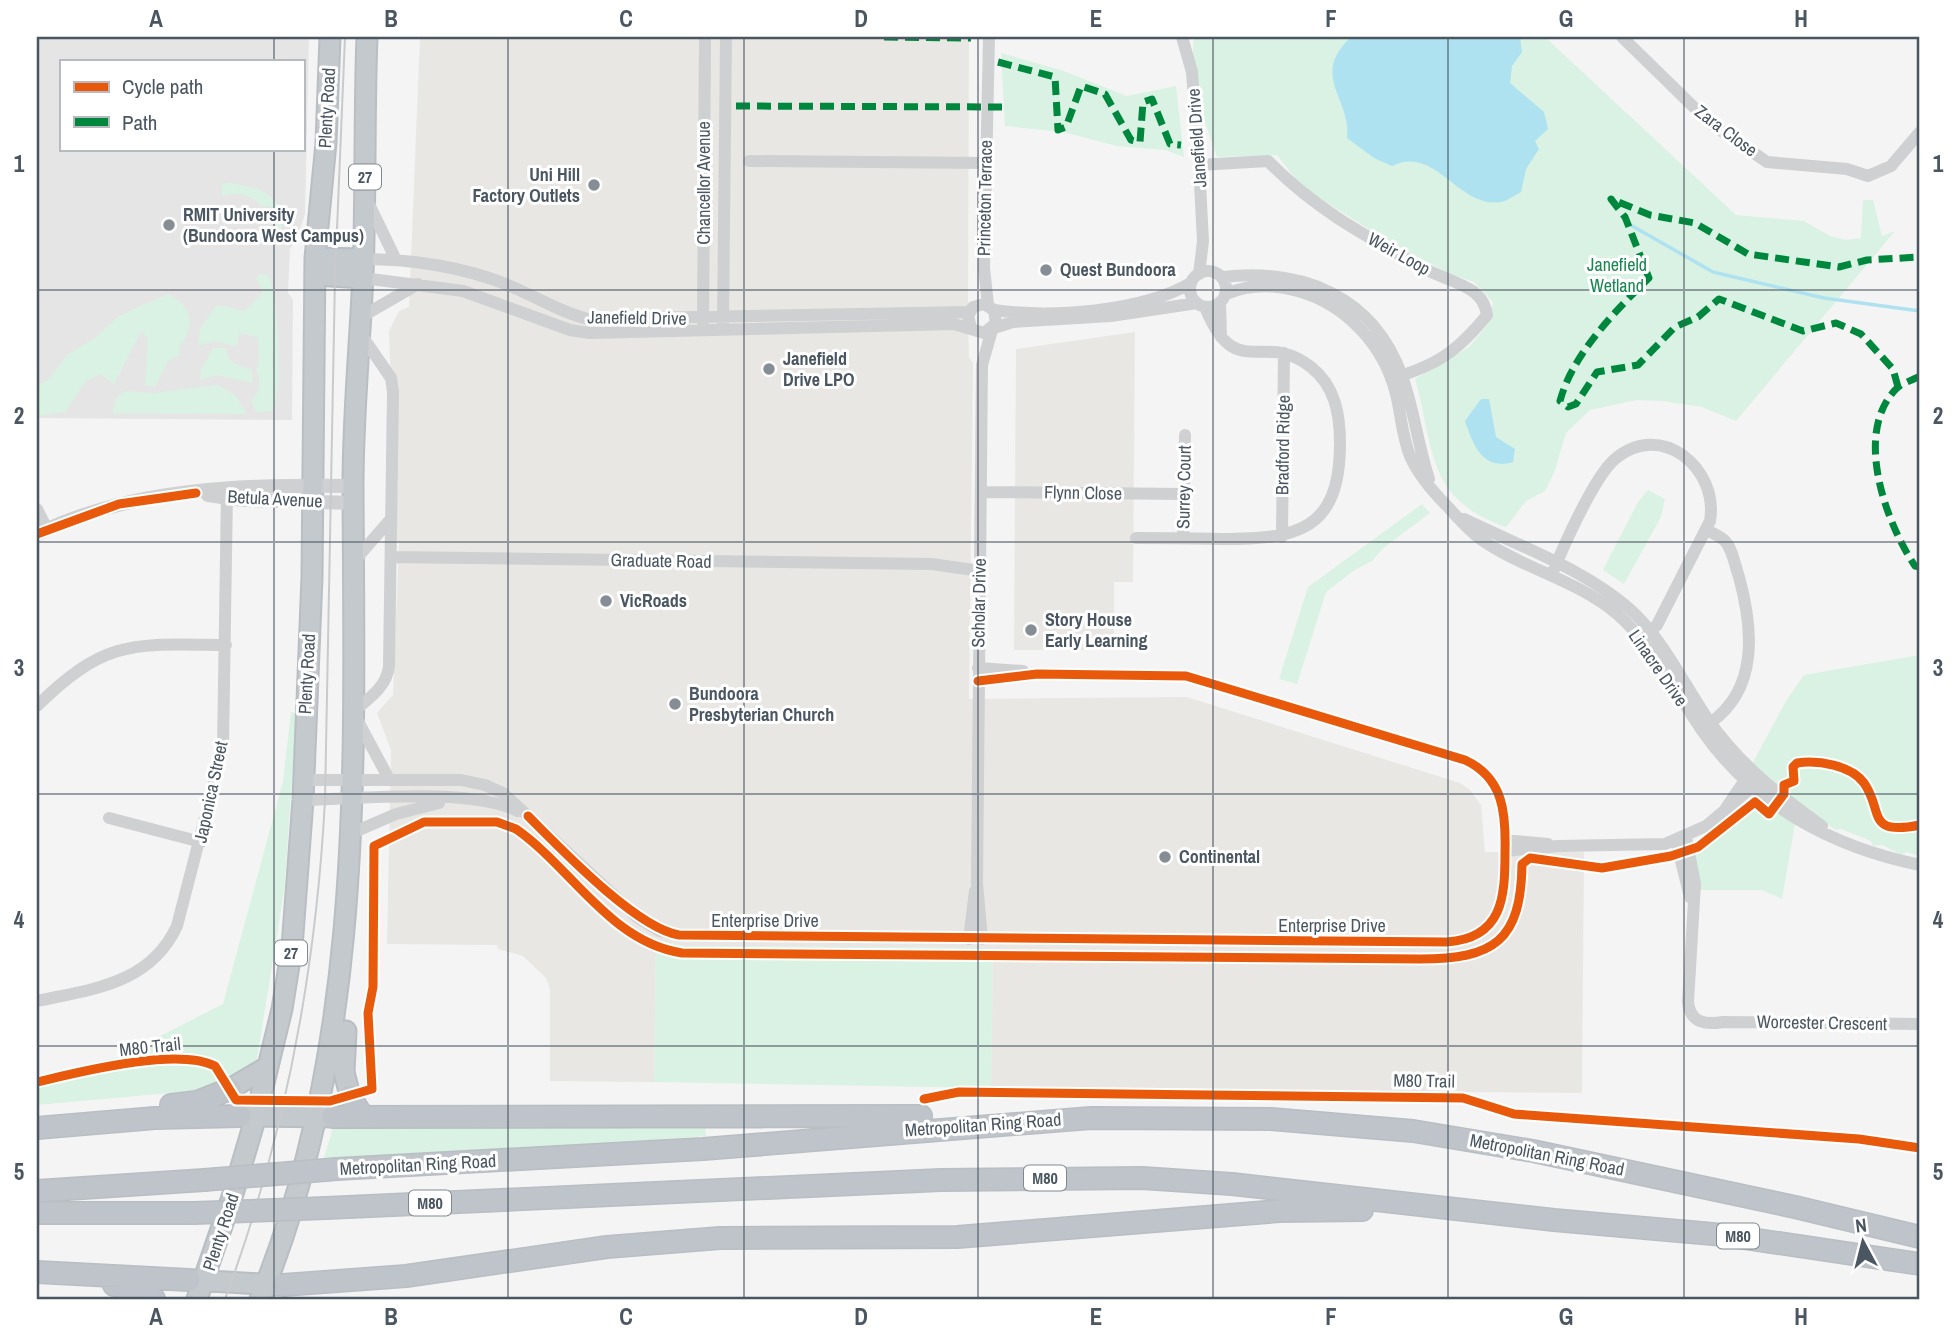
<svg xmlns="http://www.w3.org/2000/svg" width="1957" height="1336" font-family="'Archivo Narrow',sans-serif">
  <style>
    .commercial { fill: #e8e7e3 }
    .education { fill: #e6e5e6; fill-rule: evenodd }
    .green { fill: #d9f2e3 }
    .water { fill: #aee2f0 }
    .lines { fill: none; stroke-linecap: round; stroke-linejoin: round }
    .stream { stroke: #aee2f0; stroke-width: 3.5 }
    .trunk-casing { stroke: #b9bec3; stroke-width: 23 }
    .motorway-casing { stroke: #b9bec3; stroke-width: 24 }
    .minor { stroke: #ced0d2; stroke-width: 12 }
    .tertiary { stroke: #ced0d2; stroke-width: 14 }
    .trunk { stroke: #c4c9cd; stroke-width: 19 }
    .motorway { stroke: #bec4c9; stroke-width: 21 }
    .tram { stroke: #c9cacc; stroke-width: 2 }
    .motorway-bridge-casing { stroke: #b9bec3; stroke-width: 24; stroke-linecap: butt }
    .motorway-bridge { stroke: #bec4c9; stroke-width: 21 }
    .quiet { stroke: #00873e; stroke-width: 7; stroke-dasharray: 14 7; stroke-linecap: butt }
    .cycleway-casing { stroke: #fff; stroke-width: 13 }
    .cycleway { stroke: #e8590c; stroke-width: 9 }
    .grid { fill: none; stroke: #4a5661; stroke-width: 2; stroke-opacity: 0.55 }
    .poi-dot { fill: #868d94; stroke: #fff; stroke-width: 2.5 }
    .labels { text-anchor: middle; stroke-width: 6; stroke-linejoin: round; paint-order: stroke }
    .shield { fill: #fff; stroke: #808990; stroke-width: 2 }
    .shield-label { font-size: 16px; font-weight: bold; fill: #4a5661 }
    .street-label { font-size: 18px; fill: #4a5661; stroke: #fff }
    .poi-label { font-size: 18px; font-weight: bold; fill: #4a5661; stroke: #fff; text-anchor: start }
    .park-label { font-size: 18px; fill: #17864f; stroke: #fff }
    .neatline { fill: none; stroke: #4a5661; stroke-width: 2.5 }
    .grid-label { font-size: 23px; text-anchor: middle; font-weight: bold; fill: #4a5661 }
  </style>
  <rect width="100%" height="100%" fill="#f4f4f4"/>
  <!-- commercial -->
  <path class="commercial" d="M420,37H969L968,320L969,357L973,363L969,699L1187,697L1460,783L1469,789L1481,805L1485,852H1584L1582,1093L991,1088L993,948L686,946L660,941L656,949L654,1082L550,1081V989L546,978L523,956L498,949L497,945L387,944L391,750L377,713L393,695L399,542L396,541L389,331L399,311L409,307Z
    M1135,332L1133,582H1114V650H1014L1016,349Z"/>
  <!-- education -->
  <path class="education" d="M37,37H309L305,214L298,236L290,249L288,293L293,300L292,420L37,418ZM61,61H303V149H61Z"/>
  <!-- green -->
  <path class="green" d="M1194,37H1545L1736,215L1804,221L1830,236L1846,240L1861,238L1863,200H1873L1882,236L1895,231L1736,421L1702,407L1663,401L1636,400L1590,410L1566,433L1554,473L1545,491L1526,501L1506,527C1425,499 1435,449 1415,379L1469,347L1488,324L1493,302L1474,282L1448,273L1386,240L1302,187L1277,155L1217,157C1204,120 1189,77 1194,37Z
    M1001,53L1061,70L1127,96L1176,86L1184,157L1165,150L1117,146L1063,132L1005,126Z
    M230,183C258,188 267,189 285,213L277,245L274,212L270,206H261C253,194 235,191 222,196V184Z
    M260,274L268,275C279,298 283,388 273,411L256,412L251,401C261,391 261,381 256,369L259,363L258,338L240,333L236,346L213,341L198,346L200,328L217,305L245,311L263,292L256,278Z
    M168,294C194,307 195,326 179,348L180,355L168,361L155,387L145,385L148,338L141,331L114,384L101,374L86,381L65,412L37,416V385L47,381L68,354L95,338L119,316Z
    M213,348H226C227,363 238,366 251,369L253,383L217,375L200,380L201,370Z
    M217,385L235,395L247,414L112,413L116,398L125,391L153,393Z
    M1648,490L1665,499L1661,517L1624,584L1603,570L1638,502Z
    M1422,504L1430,513L1382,549L1372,561L1356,569L1326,592L1297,684L1279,679L1308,587Z
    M1920,655V856L1906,852L1902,855L1882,845L1873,846L1871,841L1841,829L1836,830L1785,796L1751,766L1786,701L1804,675Z
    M291,712L297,713L284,891L257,1059L214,1089L37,1105V1075L119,1057L223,1004L283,781Z
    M1751,800H1761L1795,824L1782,899L1762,890H1699L1694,852L1697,840Z
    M659,941L686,946L993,948L991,1088L654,1082L656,949Z
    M334,1124L705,1125L706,1136L575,1146L324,1158Z"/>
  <!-- water -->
  <path class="water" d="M1351,37H1520L1522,52L1512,66L1510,83L1544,112L1548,129L1535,141L1539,149L1526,169L1521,192C1515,195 1507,201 1501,202C1458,209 1436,144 1392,166L1374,158L1347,138C1352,99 1309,76 1351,37Z
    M1481,399H1489L1496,437L1515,449L1513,462C1483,471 1473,445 1465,421Z"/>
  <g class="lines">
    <!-- stream -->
    <path class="stream" d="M1627,223L1713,272L1824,298L1920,311"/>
    <defs>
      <path id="trunk" d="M315,258L364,259
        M315,275L363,278
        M346,1031L344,1072L350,1096
        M230,1089L267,1067
        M244,1116L326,1117
        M193,1280L278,1285
        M197,1299L233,1194L256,1116L282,1009L292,947L303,800L312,577L315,258L326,143L330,37
        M260,1299C366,1041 354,759 353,485C353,414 360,344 363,274C366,195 364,116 367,37"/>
      <path id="motorway" d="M350,1096L363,1117
        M171,1105L197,1102L230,1089
        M333,1117L921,1116
        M37,1128L155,1118L240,1116
        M337,1169L703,1149L1091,1118L1271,1119L1413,1131L1533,1151L1795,1207L1920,1237
        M37,1191L204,1180
        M326,1208L941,1180L1142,1178L1232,1184L1554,1220L1724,1235L1920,1264
        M37,1213H194
        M37,1272L189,1280
        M114,1285L139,1290L154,1299
        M283,1285L406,1276L607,1247L720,1238L957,1237L1280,1211L1362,1210"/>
    </defs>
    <!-- trunk casing -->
    <use href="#trunk" class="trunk-casing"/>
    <!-- motorway casing -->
    <use href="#motorway" class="motorway-casing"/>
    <!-- minor -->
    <path class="minor" d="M1182,37L1192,72L1199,165L1203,241L1199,274
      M1622,37L1710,123L1767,162L1847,169L1868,176L1891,166L1920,132
      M749,161L985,163
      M1199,165L1268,161C1316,210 1366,236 1425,269C1440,277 1460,282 1474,292C1482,299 1485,304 1487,315C1457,352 1437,365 1391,379
      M368,202L396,260
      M364,259C411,259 464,267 508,285C535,296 559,312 588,319L969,312
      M1190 289a18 18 0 1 1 36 0a18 18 0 1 1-36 0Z
      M1222,277C1302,268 1373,295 1402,376C1414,409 1418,446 1429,479
      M363,278L463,291L570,330L590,333L954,324L984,333L996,323L994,310L984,304L973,307L968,316L971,328
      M1226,294C1250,284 1273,284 1298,291C1347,305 1384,346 1396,394C1401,414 1402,436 1410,456C1418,474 1434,493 1448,507C1458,518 1469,531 1482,540C1524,569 1577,580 1617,614C1653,645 1674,690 1701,729C1753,805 1832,847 1920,865
      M1220,302L1221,337
      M988,305L984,268L989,37
      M994,310C1051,318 1141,312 1191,283
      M361,317L418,284
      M723,323L726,37
      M703,326L705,37
      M994,328L1013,322L1111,316L1197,303
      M360,333L391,378L393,392L389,666C387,687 368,699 353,712L389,779
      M981,492L1184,494
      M37,509L47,529
      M1464,519C1519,546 1592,572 1636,615C1666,645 1685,686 1709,721C1740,765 1779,795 1822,826
      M1706,530C1713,533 1720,536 1725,541C1733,550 1735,566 1739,577C1753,628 1759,689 1710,723
      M1282,537L1284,353
      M1136,538C1164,538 1193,538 1221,539C1296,539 1340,532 1340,443C1340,414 1335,386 1311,367C1262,329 1236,384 1205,307
      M1183,538L1185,435
      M391,557L932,564L980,571
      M355,560L390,520
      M1553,572C1564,545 1594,477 1615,459C1661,420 1719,468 1710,521L1657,625L1644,637
      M978,668L1023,671
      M37,706C106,638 134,644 226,645
      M303,780H461L485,785L503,793L637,917L660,931L679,935L1447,942C1503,938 1505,897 1505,852C1506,814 1504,778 1465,760L1186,676L1037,674L978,681
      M303,800C359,799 469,787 518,811
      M1726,808L1749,774
      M109,818L201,842
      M352,833L396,814L439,803
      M1686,837L1695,884L1688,1002C1690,1023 1706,1025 1723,1022L1920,1024
      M1505,840L1548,844
      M1676,841L1690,897
      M1505,851L1558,846L1665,844L1706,826L1757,783
      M969,939L975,891
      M982,939L977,883L982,365L992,330
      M37,1001C93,989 150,984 177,926L223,748L227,491"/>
    <!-- tertiary -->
    <path class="tertiary" d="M208,495L244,500L354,503
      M37,534C135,486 247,485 353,486"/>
    <!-- trunk -->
    <use href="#trunk" class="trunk"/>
    <!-- motorway -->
    <use href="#motorway" class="motorway"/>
    <!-- tram -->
    <path class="tram" d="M225,1299C285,1138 316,971 325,800L335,277L345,37"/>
    <defs>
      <path id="motorway-bridge" d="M204,1180L337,1169
        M194,1213L326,1208"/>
    </defs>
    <!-- motorway-bridge casing -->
    <use href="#motorway-bridge" class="motorway-bridge-casing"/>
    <!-- motorway-bridge -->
    <use href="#motorway-bridge" class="motorway-bridge"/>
    <!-- quiet -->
    <path class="quiet" d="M884,37L971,38
      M998,62L1055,77L1058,130L1066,127L1081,86L1105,94L1131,140L1140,142L1143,102L1152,99L1170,144L1181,145
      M736,106L1002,107
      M1920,376C1913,380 1902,383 1896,389C1853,433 1886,523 1915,566L1920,567
      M1898,387L1893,369L1861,334L1836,323L1803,331L1719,299L1698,317L1675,327L1638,365L1597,372L1576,404L1568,407L1560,401C1572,355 1615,311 1649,278L1625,217L1611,199L1650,215L1695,223L1748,254L1839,267L1867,260L1920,257"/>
    <defs>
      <path id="cycleway" d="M37,534L119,504L196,493
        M528,816C560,848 636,928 679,935L1447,942C1503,938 1505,897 1505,852C1506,814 1504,778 1465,760L1186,676L1037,674L978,681
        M37,1082C80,1072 176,1047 215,1066L236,1100L330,1101L372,1089L368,1013L373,987L374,846L424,822H497L516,829C572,868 610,942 682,953L1420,959C1494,959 1521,941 1522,864L1530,858L1602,868L1671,856L1698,847L1755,802L1769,814L1784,794V785L1794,781L1793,767L1797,763C1818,760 1851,765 1864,783C1884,811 1865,836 1920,825
        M924,1099L959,1092L1463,1098L1514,1114L1859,1139L1920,1148"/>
    </defs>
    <!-- cycleway casing -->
    <use href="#cycleway" class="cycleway-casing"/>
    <!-- cycleway -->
    <use href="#cycleway" class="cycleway"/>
  </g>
  <!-- grid -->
  <path class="grid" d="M274,37V61M508,37V1299M744,37V1299M978,37V1299M1213,37V1299M1448,37V1299M1684,37V1299M274,149V1299M37,290H1920M37,542H1920M37,794H1920M37,1046H1920"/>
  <!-- markers -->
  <g class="poi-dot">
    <circle cx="594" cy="185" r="7"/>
    <circle cx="169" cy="225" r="7"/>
    <circle cx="1046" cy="270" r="7"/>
    <circle cx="769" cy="369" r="7"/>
    <circle cx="606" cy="601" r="7"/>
    <circle cx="1031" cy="630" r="7"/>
    <circle cx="675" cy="704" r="7"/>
    <circle cx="1165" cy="857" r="7"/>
  </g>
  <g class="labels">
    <!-- shield labels -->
    <g class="shield">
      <rect x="349" y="164.5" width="32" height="25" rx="5"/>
      <rect x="275" y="940.5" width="32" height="25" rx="5"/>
      <rect x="1024" y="1165.5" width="42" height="25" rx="5"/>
      <rect x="409" y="1190.5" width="42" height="25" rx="5"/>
      <rect x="1717" y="1223.5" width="42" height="25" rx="5"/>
    </g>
    <g class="shield-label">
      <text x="365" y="183">27</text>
      <text x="291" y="959">27</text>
      <text x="1045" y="1184">M80</text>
      <text x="430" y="1209">M80</text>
      <text x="1738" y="1242">M80</text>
    </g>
    <!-- street labels -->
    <g class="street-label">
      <text transform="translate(327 108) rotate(-87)" y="6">Plenty Road</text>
      <text transform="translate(1726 131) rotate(37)" y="6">Zara Close</text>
      <text transform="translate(1197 138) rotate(-94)" y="6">Janefield Drive</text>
      <text transform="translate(704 183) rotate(-90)" y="6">Chancellor Avenue</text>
      <text transform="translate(985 198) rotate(-89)" y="6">Princeton Terrace</text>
      <text transform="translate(1399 254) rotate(29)" y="6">Weir Loop</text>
      <text transform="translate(637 318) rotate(1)" y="6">Janefield Drive</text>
      <text transform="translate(1283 445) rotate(-89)" y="6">Bradford Ridge</text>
      <text transform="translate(1184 487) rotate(-89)" y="6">Surrey Court</text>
      <text transform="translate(1083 493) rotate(1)" y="6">Flynn Close</text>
      <text transform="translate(275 499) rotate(3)" y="6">Betula Avenue</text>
      <text transform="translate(661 561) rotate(1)" y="6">Graduate Road</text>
      <text transform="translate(979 603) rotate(-89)" y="6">Scholar Drive</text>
      <text transform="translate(1658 668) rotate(55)" y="6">Linacre Drive</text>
      <text transform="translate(307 674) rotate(-87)" y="6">Plenty Road</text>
      <text transform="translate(211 792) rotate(-78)" y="6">Japonica Street</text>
      <text x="765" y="927">Enterprise Drive</text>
      <text x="1332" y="932">Enterprise Drive</text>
      <text transform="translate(1822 1023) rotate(1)" y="6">Worcester Crescent</text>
      <text transform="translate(150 1047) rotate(-6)" y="6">M80 Trail</text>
      <text transform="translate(1424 1081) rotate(1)" y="6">M80 Trail</text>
      <text transform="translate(983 1125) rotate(-4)" y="6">Metropolitan Ring Road</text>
      <text transform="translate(1547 1155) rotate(11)" y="6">Metropolitan Ring Road</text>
      <text transform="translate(418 1165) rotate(-3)" y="6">Metropolitan Ring Road</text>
      <text transform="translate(221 1232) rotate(-72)" y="6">Plenty Road</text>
    </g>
    <!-- poi labels -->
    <g class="poi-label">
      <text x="580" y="181" text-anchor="end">Uni Hill<tspan x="580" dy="21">Factory Outlets</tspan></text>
      <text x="183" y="221">RMIT University<tspan x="183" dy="21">(Bundoora West Campus)</tspan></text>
      <text x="1060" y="276">Quest Bundoora</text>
      <text x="783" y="365">Janefield<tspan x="783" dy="21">Drive LPO</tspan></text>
      <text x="620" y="607">VicRoads</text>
      <text x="1045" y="626">Story House<tspan x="1045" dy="21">Early Learning</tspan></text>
      <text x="689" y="700">Bundoora<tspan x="689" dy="21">Presbyterian Church</tspan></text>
      <text x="1179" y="863">Continental</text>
    </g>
    <!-- park labels -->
    <g class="park-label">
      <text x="1617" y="271">Janefield<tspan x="1617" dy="21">Wetland</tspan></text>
    </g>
  </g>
  <!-- border -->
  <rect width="1957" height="1336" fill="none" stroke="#ffffff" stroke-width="77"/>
  <!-- legend -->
  <rect x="60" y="60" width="245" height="91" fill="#ffffff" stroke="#b7bbc0" stroke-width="2"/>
  <rect x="74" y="82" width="35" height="10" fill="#e8590c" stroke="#b7bbc0" stroke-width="2"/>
  <text x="122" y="94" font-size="21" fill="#4a5661">Cycle path</text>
  <rect x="74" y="117" width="35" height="10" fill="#00873e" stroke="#b7bbc0" stroke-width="2"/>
  <text x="122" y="130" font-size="21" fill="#4a5661">Path</text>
  <!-- north arrow -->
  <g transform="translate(1863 1242) rotate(353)" stroke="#ffffff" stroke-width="5" paint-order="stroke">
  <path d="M0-5L12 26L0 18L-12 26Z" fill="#4a5661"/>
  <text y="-10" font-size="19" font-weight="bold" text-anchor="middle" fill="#4a5661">N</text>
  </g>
  <rect x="38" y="38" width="1880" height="1260" class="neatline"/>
  <g class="grid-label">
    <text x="156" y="27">A</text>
    <text x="391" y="27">B</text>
    <text x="626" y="27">C</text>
    <text x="861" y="27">D</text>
    <text x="1096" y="27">E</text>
    <text x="1331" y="27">F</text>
    <text x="1566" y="27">G</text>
    <text x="1801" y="27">H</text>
    <text x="19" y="172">1</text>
    <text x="1938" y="172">1</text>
    <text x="19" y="424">2</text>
    <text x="1938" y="424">2</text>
    <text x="19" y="676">3</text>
    <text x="1938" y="676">3</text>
    <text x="19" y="928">4</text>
    <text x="1938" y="928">4</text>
    <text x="19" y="1180">5</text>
    <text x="1938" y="1180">5</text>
    <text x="156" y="1325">A</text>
    <text x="391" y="1325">B</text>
    <text x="626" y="1325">C</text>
    <text x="861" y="1325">D</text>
    <text x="1096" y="1325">E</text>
    <text x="1331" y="1325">F</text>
    <text x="1566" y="1325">G</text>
    <text x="1801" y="1325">H</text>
  </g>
</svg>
